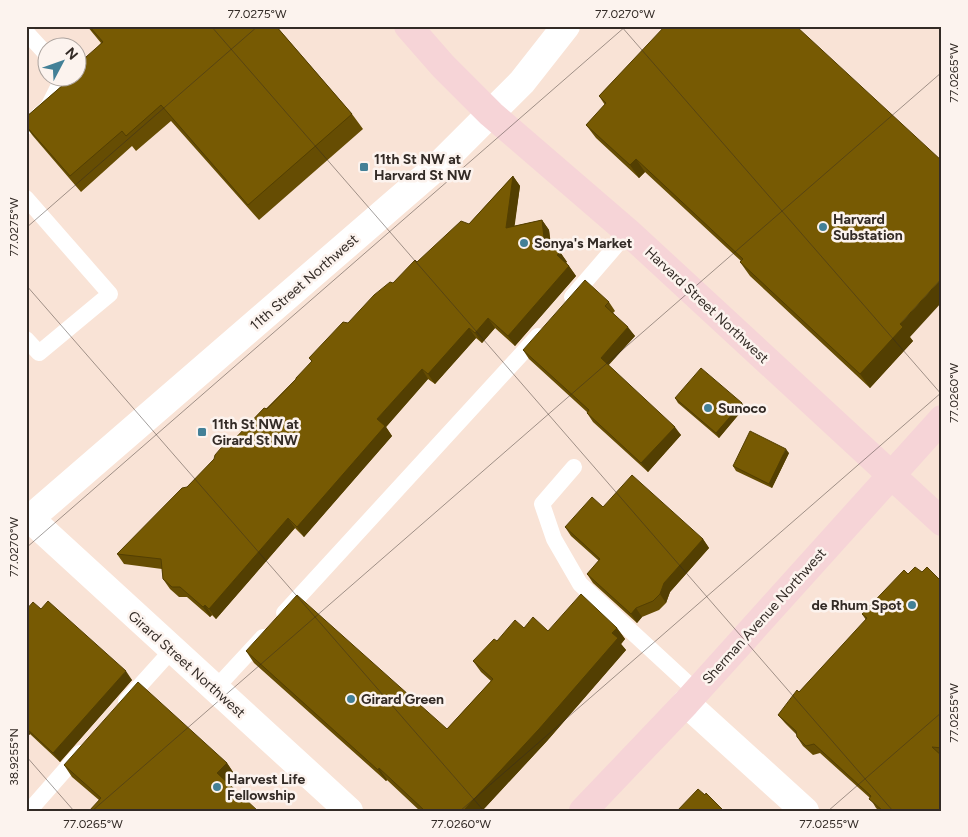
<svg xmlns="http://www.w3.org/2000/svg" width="968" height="837" font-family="Figtree,sans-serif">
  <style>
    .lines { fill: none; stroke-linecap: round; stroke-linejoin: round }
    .service { stroke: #fff; stroke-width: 16 }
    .minor { stroke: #fff; stroke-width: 28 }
    .tertiary { stroke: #fff; stroke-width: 28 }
    .secondary { stroke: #f6d4d7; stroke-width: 28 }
    .wall { fill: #664d03 }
    .shaded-wall { fill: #533f02 }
    .building { fill: #775a03; stroke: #533f02 }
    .ticks { fill: none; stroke: #332b26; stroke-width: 1; stroke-opacity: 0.45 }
    .poi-dot { fill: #438097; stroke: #fcf3ee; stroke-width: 2 }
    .labels { text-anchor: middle; stroke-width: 5; stroke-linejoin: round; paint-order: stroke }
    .poi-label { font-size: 14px; font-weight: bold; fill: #332b26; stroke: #fcf3ee; text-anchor: start }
    .street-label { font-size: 14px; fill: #332b26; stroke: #fcf3ee }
    .neatline { fill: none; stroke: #332b26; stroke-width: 2 }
    .ticks-label { font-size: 12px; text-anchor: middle; fill: #332b26 }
  </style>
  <rect width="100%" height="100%" fill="#f9e3d6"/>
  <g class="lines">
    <!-- service -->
    <path class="service" d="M26,32L48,56
      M26,127L48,107L59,85L57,78
      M26,198L110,294L39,353L26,339
      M572,297L628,232
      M574,467L542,504L554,539L580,584L696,691
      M284,613L538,336
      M215,689L263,637
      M126,701L172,650
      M29,811L80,753"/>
    <!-- minor -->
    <path class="minor" d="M26,515L349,811
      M686,703L805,811"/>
    <!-- tertiary -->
    <path class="tertiary" d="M26,522L440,164L522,82L566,26"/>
    <!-- secondary -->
    <path class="secondary" d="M408,26L443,66L491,114L628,232L942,522
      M583,811L686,703L942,419"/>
  </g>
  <!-- wall -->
  <path class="wall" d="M87,26H276L352,114L363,129L259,220L171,121L136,151L132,146L81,192L33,136L26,127V117L71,78L101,43Z
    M650,43L913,341L870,388L750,276L740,262L741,261L645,172L639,178L596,138L586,125L605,105L599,96Z
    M513,176L520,186L514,226L542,220L549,230L551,244L560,252L567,262H566L576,276L515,346L495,328L482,343L476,338L435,384L428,379L386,427L392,436L304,537L295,528L216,619L212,615L210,617L187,597H179L170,589L163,579L162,569L124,564L117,554L187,487L296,379L312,362L309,358L348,323L417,262L469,224Z
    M609,302L615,311L613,313L635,336L608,365L681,435L648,472L593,422L587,413V412L529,359L523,350Z
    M675,398L745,407L719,438L678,403Z
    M789,453L772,488L736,471L733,466Z
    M603,507L703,539L709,548L670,592L666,603L659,610L642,617L637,623L593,583L587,574L599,561L571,536L565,527Z
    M922,572L942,582V811H879L876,808L870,798L820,753L813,755L803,746L797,737V735L785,723L778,715L866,620L862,614L908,574Z
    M41,609L132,680L60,762L30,734L26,738V610Z
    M524,628L548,631L617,628L625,639L621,644L626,650L547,741L482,811H420L387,780L386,781L254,663L246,651L447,729L491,681L481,672L473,661L497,641Z
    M227,763L235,775L228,783L99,800L72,777L64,765Z"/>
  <!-- shaded-wall -->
  <path class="shaded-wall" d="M636,159L645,172L639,178L630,165Z
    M513,176L520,186L513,238L506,228Z
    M542,220L549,230L551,248L544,238Z
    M560,252L567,262L564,264L557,255Z
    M569,266L576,276L515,346L508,336Z
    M942,278V302L910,337L913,341L870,388L860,374L900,324Z
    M488,318L495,328L482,343L475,333Z
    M628,327L635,336L607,367L601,358Z
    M469,328L476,338L435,384L428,374Z
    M422,369L428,379L386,427L392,436L304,537L297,527L377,419Z
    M742,403L745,407L719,438L716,433Z
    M675,427L681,435L648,472L641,463Z
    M786,449L789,453L772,488L769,484Z
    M288,518L295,528L216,619L209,609Z
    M703,539L709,548L670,592L666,603L660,594L664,583Z
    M205,605L212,615L210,617L203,607Z
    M636,608L642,617L637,623L631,614Z
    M617,628L625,639L621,644L626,650L547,741L482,811H463Z
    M126,671L132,680L60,762L53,753Z
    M26,729L30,734L26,738Z
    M227,763L235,775L226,785L217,773Z
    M379,768L387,780L386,781L378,770Z"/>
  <!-- building -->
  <path class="building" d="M89,26H276L352,114L248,205L161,105L126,136L122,131L70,176L26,126V117L71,78H78V64L103,42Z
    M665,26H796L942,161V278L900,324L903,327L860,374L740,262L743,259L636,159L630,165L586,125L606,103L599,96Z
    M513,176L506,228L542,220L544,238L560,252L557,255L569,266L508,336L488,318L475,333L469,328L428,374L422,369L377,419L385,426L297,527L288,518L209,609L205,605L203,607L180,587H172L163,579L161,559L117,554L182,488L187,487L214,459L215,455L221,448L228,446L264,408L267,409L296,379V378L312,361L309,358L343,322L348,323L374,295L390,282L393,283L415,260L417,262L461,221L469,224Z
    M585,280L609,302L605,306L628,327L601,358L675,427L641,463L587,413L589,410L523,350Z
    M701,368L742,403L716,433L675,398Z
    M750,431L786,449L769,484L733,466Z
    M632,475L703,539L664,583L660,594L653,601L636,608L631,614L587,574L600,559L565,527L592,497L603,507Z
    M915,567L922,572L927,567L942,582V748L932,747L942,756V811H883L869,799L871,796L814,744L806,746L797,737L796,731L778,715L797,690L799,692L867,618L862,614L904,570L908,574Z
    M581,594L617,628L612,633L618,638L539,729L463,811H425L379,768L378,770L246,651L297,595L447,729L493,679L473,661L494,639L497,641L515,620L524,628L533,617L548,631Z
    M48,601L126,671L53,753L26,728V610L33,602L41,609Z
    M138,682L227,763L217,773L258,811H89L101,798L64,765Z
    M698,789L705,795L706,793L724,811H677Z"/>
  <!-- ticks -->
  <path class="ticks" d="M211,26L893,811M621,26L942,395M26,228L258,26M26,285L484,811M26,548L626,26M26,756L74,811M92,811L942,72M460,811L942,392M828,811L942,712"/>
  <!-- markers -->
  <g class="poi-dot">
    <rect x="359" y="162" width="10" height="10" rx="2.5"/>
    <circle cx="823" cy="227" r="5"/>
    <circle cx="524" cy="243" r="5"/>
    <circle cx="708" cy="408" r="5"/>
    <rect x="197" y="427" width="10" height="10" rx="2.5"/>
    <circle cx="912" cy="605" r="5"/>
    <circle cx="351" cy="699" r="5"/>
    <circle cx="217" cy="787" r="5"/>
  </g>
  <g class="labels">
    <!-- poi labels -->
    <g class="poi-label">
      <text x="374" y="164">11th St NW at<tspan x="374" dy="16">Harvard St NW</tspan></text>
      <text x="833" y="224">Harvard<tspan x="833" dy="16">Substation</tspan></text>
      <text x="534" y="248">Sonya's Market</text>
      <text x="718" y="413">Sunoco</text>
      <text x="212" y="429">11th St NW at<tspan x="212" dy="16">Girard St NW</tspan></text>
      <text x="902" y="610" text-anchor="end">de Rhum Spot</text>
      <text x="361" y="704">Girard Green</text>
      <text x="227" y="784">Harvest Life<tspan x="227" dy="16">Fellowship</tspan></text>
    </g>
    <!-- street labels -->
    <g class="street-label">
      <text transform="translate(304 282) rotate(-41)" y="5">11th Street Northwest</text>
      <text transform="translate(707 305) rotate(43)" y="5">Harvard Street Northwest</text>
      <text transform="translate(764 616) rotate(-48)" y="5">Sherman Avenue Northwest</text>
      <text transform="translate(187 664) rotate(42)" y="5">Girard Street Northwest</text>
    </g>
  </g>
  <!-- border -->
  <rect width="968" height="837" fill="none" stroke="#fcf3ee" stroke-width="55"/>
  <!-- north arrow -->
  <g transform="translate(62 62) rotate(49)"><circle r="24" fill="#fcf3ee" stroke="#aca39e"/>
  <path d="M0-4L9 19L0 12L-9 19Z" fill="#438097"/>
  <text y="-8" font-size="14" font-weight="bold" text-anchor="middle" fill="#332b26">N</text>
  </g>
  <rect x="28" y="28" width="912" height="782" class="neatline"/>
  <g class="ticks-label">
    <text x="257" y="18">77.0275°W</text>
    <text x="625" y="18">77.0270°W</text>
    <text transform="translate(954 73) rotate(-90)" y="4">77.0265°W</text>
    <text transform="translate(14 227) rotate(-90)" y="4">77.0275°W</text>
    <text transform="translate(954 393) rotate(-90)" y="4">77.0260°W</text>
    <text transform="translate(14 547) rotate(-90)" y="4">77.0270°W</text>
    <text transform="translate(954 713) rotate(-90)" y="4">77.0255°W</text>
    <text transform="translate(14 757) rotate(-90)" y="4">38.9255°N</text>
    <text x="93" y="828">77.0265°W</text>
    <text x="461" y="828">77.0260°W</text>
    <text x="829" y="828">77.0255°W</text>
  </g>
</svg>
